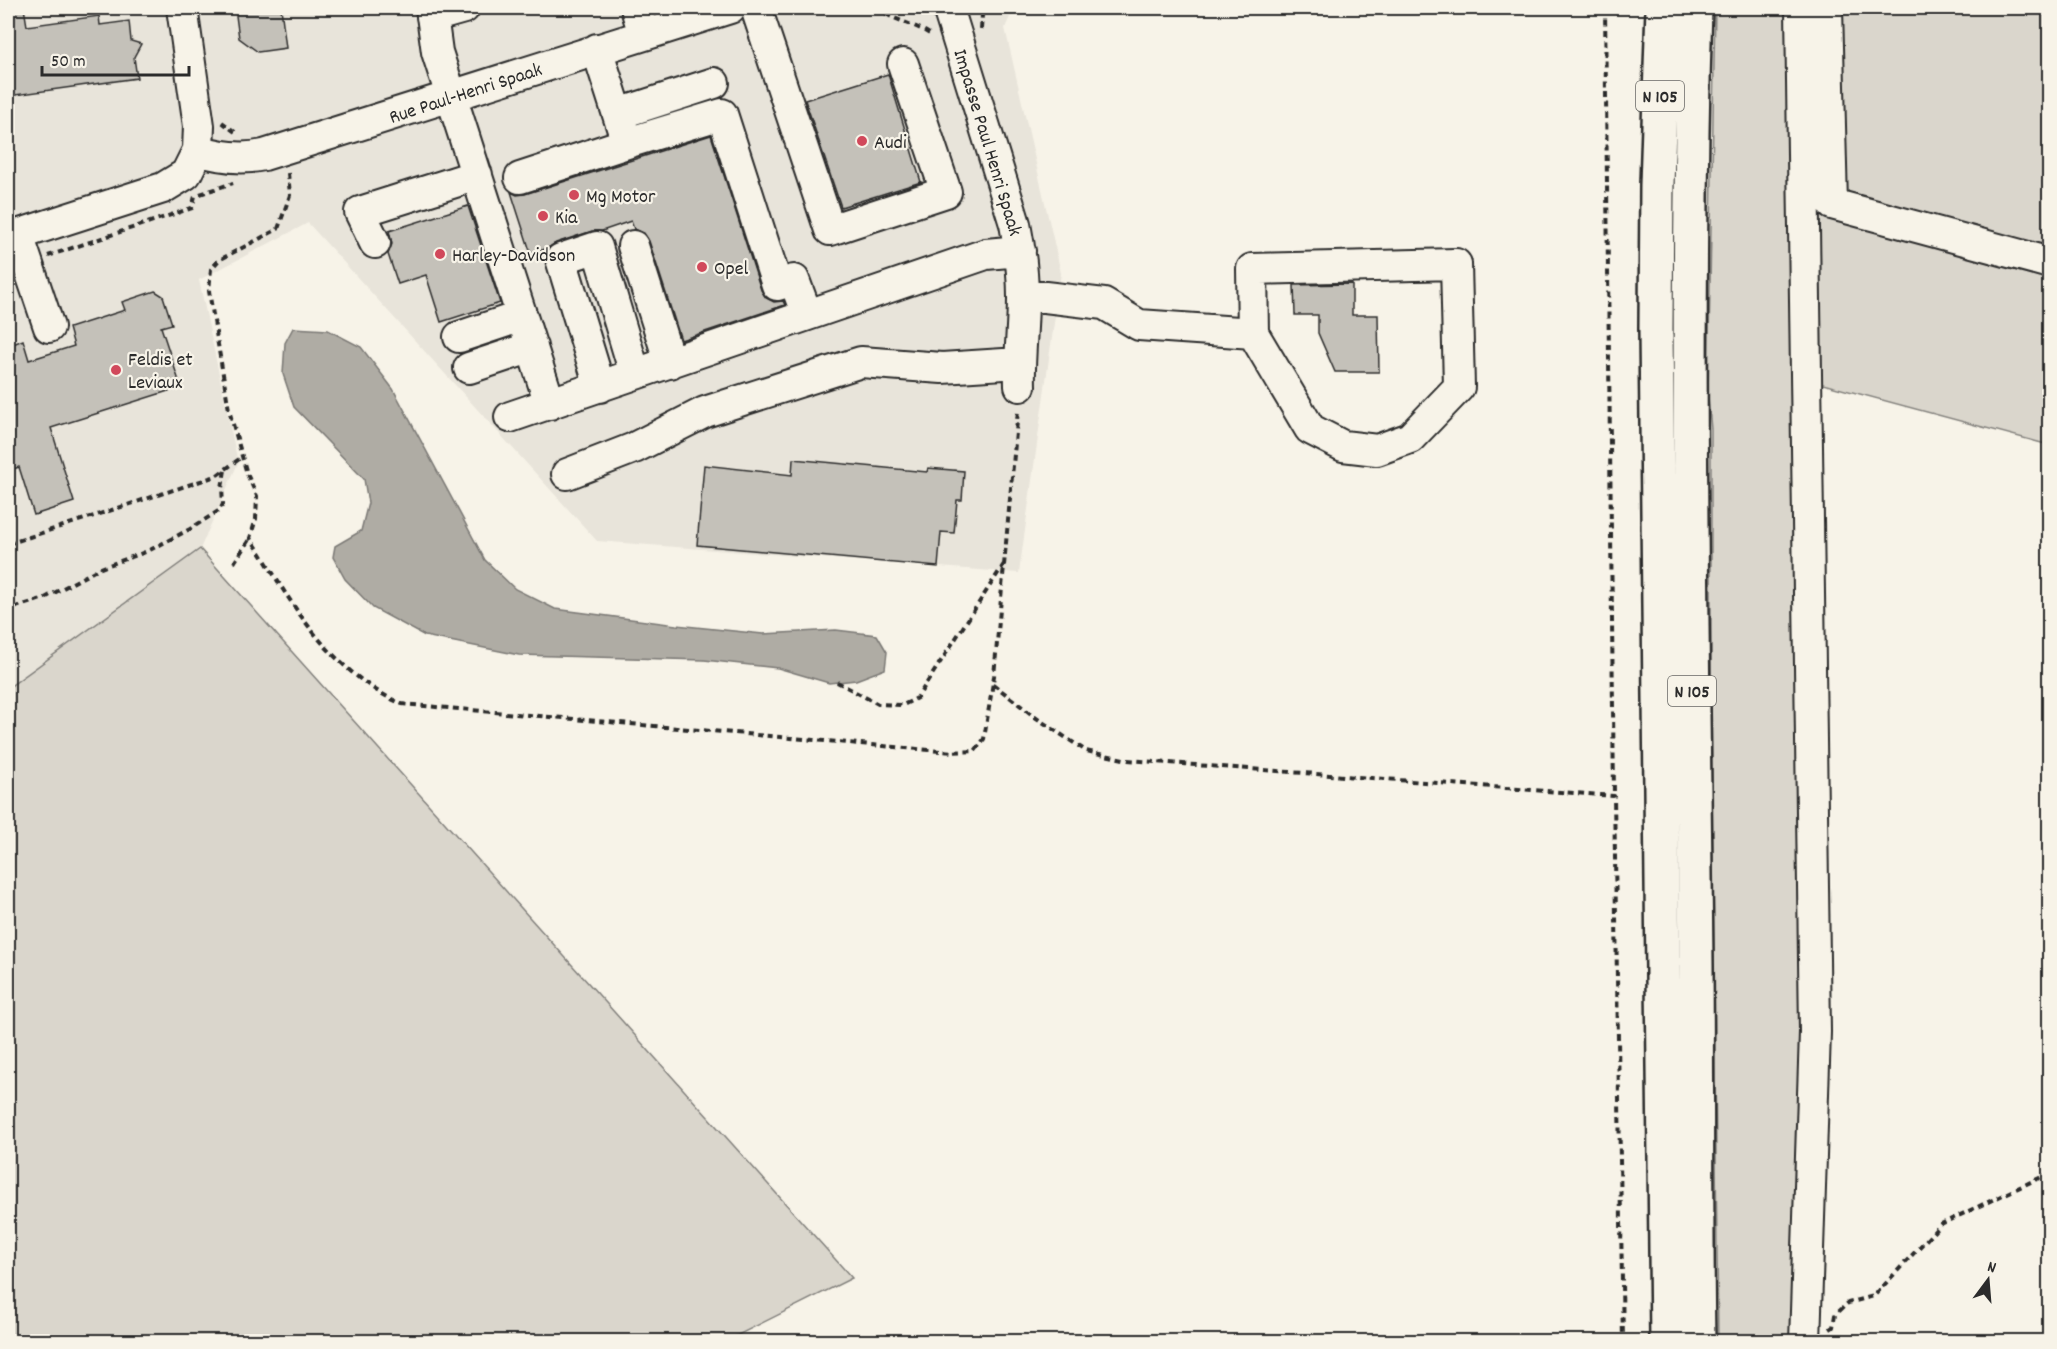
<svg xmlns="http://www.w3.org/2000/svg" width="2057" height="1349" font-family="Dekko,sans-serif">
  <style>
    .built { fill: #e8e4da }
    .green { fill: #dad6cc; stroke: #82807c; stroke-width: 1.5 }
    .water { fill: #afaca4; stroke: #7a7874; stroke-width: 1.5 }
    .building { fill: #c4c1b9; stroke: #2b2b2b; stroke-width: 1.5 }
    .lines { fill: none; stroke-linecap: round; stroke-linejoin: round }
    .minor-casing { stroke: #2b2b2b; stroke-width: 34 }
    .highway-casing { stroke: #2b2b2b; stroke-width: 38 }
    .path { stroke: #2b2b2b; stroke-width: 4; stroke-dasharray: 6 4.5; stroke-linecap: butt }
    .minor { stroke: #f7f3e8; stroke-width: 30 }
    .highway { stroke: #f7f3e8; stroke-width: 33 }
    .poi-dot { fill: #d1495b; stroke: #f7f3e8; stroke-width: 2 }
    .labels { text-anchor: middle; stroke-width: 4.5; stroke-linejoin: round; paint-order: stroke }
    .shield { fill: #f7f3e8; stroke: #686764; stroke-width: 1.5 }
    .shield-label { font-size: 18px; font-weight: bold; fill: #2b2b2b }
    .street-label { font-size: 20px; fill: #2b2b2b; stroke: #f7f3e8 }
    .poi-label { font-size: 20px; fill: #2b2b2b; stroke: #f7f3e8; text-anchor: start }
  </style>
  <rect width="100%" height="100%" fill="#f7f3e8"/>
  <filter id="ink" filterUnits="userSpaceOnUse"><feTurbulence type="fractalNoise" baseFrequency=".0167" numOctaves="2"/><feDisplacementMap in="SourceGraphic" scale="12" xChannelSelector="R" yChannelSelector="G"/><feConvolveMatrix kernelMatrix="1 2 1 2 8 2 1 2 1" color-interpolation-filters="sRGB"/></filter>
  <g filter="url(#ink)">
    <!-- built -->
    <path class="built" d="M8,8H1014L1005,28L1061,273L1019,573L597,541L308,223L199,280L238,463L200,549L8,688Z"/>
    <!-- green -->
    <path class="green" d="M1715,8H1792L1806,995L1797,1341H1718L1711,692V429L1708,396Z
      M1817,8H2049V445L1819,383Z
      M200,549L852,1278L726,1341H8V688Z"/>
    <!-- water -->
    <path class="water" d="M293,328L328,330L361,347L393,389L485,560L515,589L555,609L676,625L763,634L836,630L877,635L887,652L885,669L856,680L829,683L778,668L704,660L519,655L425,636L373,608L345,579L333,557L335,546L361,531L368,503L364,479L294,407L283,374L285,343Z"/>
    <!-- building -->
    <path class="building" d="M8,8H24L27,26L99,16L100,25L129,21L131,41L141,44L134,57L137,78L8,96Z
      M235,8H281L286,48L258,52L239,38Z
      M888,74L921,182L841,207L805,100Z
      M711,135L761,290L766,298L774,302L783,301L785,305L681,340L649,241L644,233L634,229L631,221L602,231H592L556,243L548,248L531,254L511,192L517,195L525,194Z
      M468,206L500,303L441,322L426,275L398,284L388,254L392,244L389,231Z
      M1352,284V315H1378L1379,372H1335L1318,333V315H1295L1294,285Z
      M155,291L163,296L172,324L161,327L181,387L51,428L74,502L34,515L19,467L8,471V346L23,340L29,360L74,346L69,328L125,310L122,302Z
      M793,459L927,472L928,468L964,471L962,500H957L954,533L941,532L938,567L697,545L704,465L792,475Z"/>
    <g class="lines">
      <defs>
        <path id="minor" d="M431,8L437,52L550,404
          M636,8L644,35
          M756,8L830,230L946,192L903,64
          M948,8L1015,224C1020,249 1023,274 1023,298C1023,328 1019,357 1020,386
          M1801,8L1815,1032L1805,1342
          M1827,8L1832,204L2050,263
          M432,17L464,8
          M597,49L627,143L722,114L777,285L794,280L807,315
          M618,114L714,83
          M198,150C220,157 242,160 264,155L730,8
          M520,178L627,143
          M18,235L49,327
          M8,238L163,188L186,174L198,150L199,126L182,8
          M375,243L360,212L477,175
          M633,246L670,363
          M1023,297H1045L1104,304L1139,325L1253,333L1310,429L1343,446L1377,450L1410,438L1459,387L1456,264L1252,269L1253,333
          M459,337L522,316
          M469,368L532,347
          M600,387L561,259L597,247L635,374
          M510,417L986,254L1020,251
          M567,474L634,448L705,412L861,362L942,368L1019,363"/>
        <path id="highway" d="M1663,8L1657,185L1656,329L1667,1342
          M1695,8C1685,327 1693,647 1696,966C1697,1091 1696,1216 1698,1342"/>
      </defs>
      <!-- minor casing -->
      <use href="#minor" class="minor-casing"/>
      <!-- highway casing -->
      <use href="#highway" class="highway-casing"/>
      <!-- path -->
      <path class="path" d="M877,8C893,21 914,23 931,35
        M1605,8L1614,796
        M981,29L982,15L988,8
        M222,122L235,132
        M288,173L290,195L278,229L219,260L211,269L209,291L229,410L247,474L257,496L256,519L250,538C266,559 277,582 292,603C320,645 356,684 402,704L952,752L975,751L984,739L994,676L1018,410
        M200,194L233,183
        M48,256L192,208L195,196
        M8,544L216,476L242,457
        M234,563L250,538
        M8,616L16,607L45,598L98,569L148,551L190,529L220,510L223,504L222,488L225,470
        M837,682L878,704L903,705L917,698L1004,564
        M993,684L1035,717L1086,751L1128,760L1614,796L1623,1342
        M1830,1329L1833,1327L1835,1315L1848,1303L1874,1296L1941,1224L2050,1173"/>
      <!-- minor -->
      <use href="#minor" class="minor"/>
      <!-- highway -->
      <use href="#highway" class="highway"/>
    </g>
  </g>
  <!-- markers -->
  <g class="poi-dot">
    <circle cx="862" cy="141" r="6"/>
    <circle cx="574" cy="195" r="6"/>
    <circle cx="543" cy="216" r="6"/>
    <circle cx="440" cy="254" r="6"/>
    <circle cx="702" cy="267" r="6"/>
    <circle cx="116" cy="370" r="6"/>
  </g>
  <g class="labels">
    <!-- shield labels -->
    <g class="shield">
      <rect x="1636" y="81" width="48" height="30" rx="4.5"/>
      <rect x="1668" y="676" width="48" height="30" rx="4.5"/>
    </g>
    <g class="shield-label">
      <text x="1660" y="102">N 105</text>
      <text x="1692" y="697">N 105</text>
    </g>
    <!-- street labels -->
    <g class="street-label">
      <text transform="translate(465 92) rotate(-18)" y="7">Rue Paul-Henri Spaak</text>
      <text transform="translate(989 142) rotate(73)" y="7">Impasse Paul Henri Spaak</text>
    </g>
    <!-- poi labels -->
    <g class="poi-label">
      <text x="874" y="148">Audi</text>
      <text x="586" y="202">Mg Motor</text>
      <text x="555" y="223">Kia</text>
      <text x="452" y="261">Harley-Davidson</text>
      <text x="714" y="274">Opel</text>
      <text x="128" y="365">Feldis et<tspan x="128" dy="23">Leviaux</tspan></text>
    </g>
  </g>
  <!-- margin -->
  <rect width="2057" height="1349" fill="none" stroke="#f7f3e8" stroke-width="30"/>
  <rect x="15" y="15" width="2027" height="1319" fill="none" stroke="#2b2b2b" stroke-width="2" filter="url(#ink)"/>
  <!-- north arrow -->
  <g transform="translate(1988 1280) rotate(16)" stroke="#f7f3e8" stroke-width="4.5" paint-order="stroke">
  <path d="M0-4.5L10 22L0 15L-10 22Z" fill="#2b2b2b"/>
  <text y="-9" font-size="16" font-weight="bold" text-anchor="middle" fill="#2b2b2b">N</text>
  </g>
  <!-- scale -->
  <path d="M42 66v9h147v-9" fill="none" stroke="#2b2b2b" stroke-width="3"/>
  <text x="51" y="66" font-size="18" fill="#2b2b2b" stroke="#f7f3e8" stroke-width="4.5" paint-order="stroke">50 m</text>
</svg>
